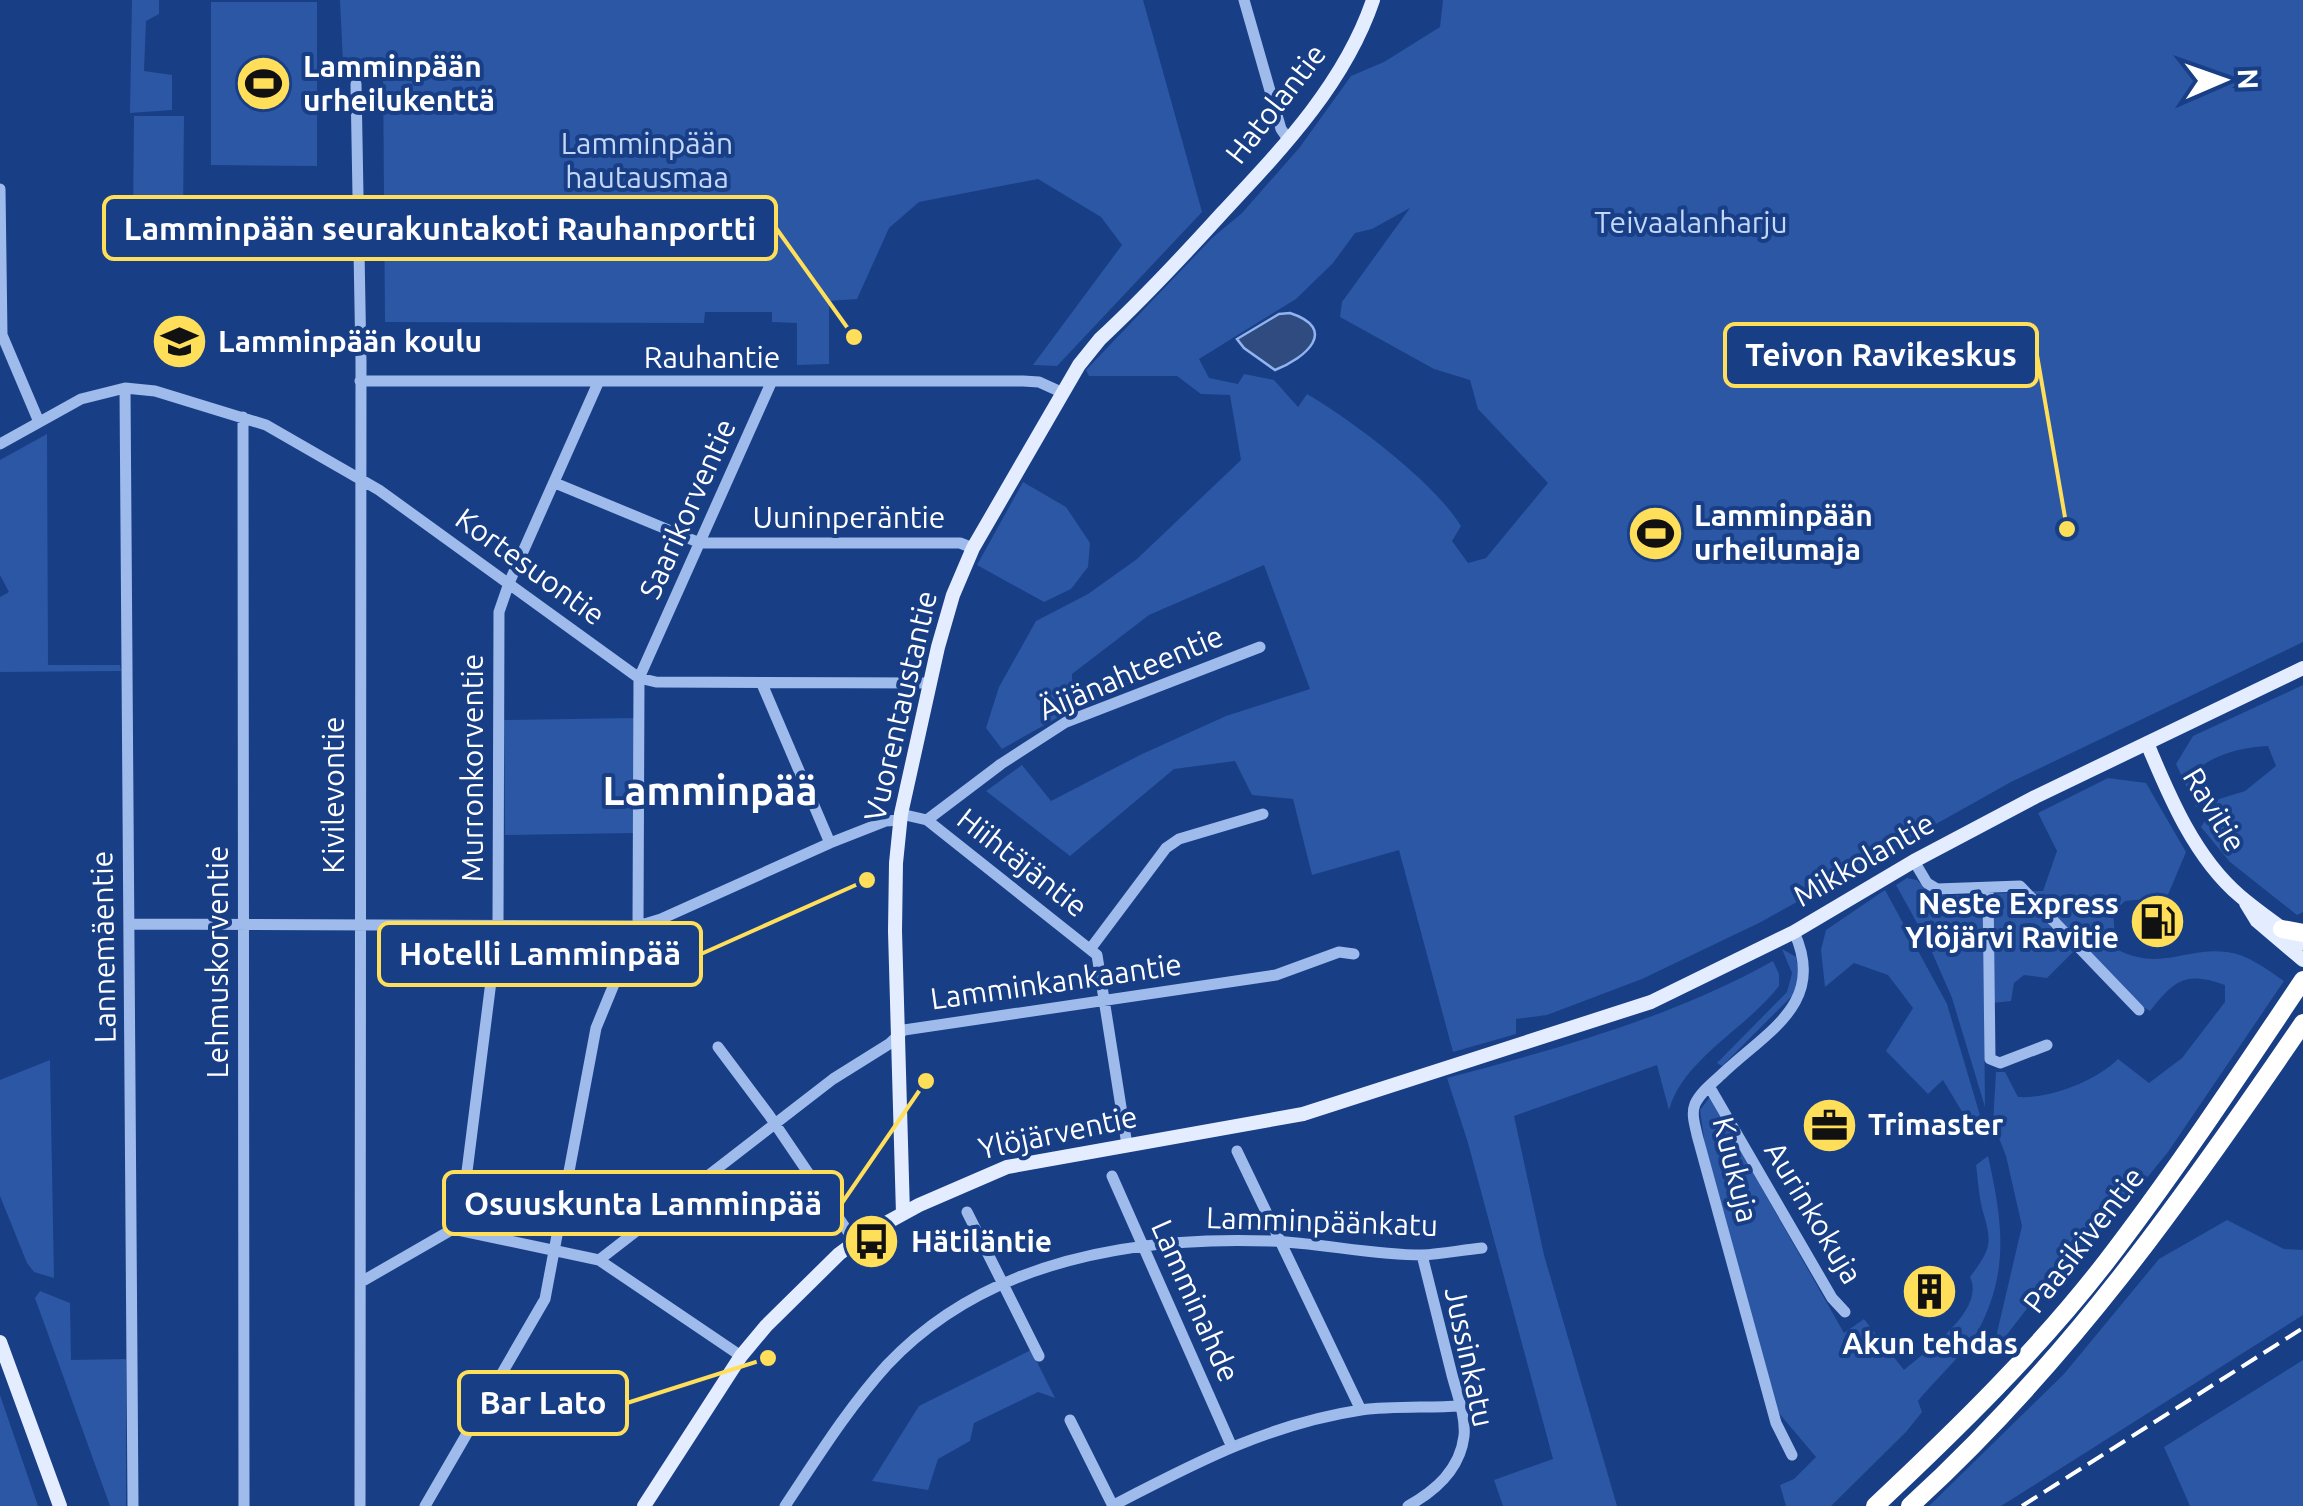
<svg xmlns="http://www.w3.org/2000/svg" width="2303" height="1506" font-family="Ubuntu,sans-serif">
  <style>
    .green { fill: #2b57a4; fill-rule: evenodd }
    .water { fill: #2f4b80; stroke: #91b4ef; stroke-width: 2.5 }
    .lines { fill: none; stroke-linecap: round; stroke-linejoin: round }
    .minor { stroke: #9fbbec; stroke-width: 11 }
    .major { stroke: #e4ecff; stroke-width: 14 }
    .highway { stroke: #fff; stroke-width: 18 }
    .rail { stroke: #fff; stroke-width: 4; stroke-dasharray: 18 8; stroke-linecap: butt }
    .labels { text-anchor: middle; stroke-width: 8; stroke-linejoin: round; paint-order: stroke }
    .poi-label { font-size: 30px; font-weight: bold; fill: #fff; stroke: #183e86; text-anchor: start }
    .street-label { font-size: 30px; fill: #fff; stroke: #183e86 }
    .park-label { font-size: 30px; fill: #c4d7f9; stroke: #183e86 }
    .district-label { font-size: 40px; font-weight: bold; fill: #fff; stroke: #183e86 }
    .leader { fill: none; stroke: #ffde5a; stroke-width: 4 }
    .callout-dot { fill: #ffde5a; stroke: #183e86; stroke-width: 4 }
    .callout { fill: #183e86; stroke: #ffde5a; stroke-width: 4 }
    .callout-label { font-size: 32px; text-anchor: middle; font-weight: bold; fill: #fff }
  </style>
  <rect width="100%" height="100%" fill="#183e86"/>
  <!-- green -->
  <path class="green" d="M132,0H159V14L146,21L144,71L172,75V110L130,113Z
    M340,0H1143L1202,212L1057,366L1033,365L1122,245L1101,217L1038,179L919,202L889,228L857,299L829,301V364L797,365V323L772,322V312H705L704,323L385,322L383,66L343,63Z
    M1443,0H2303V642L2011,782L1761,922L1642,979L1547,1015L1516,1019V1034L1453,1052L1399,850L1312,875L1293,799L1252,795L1235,761L1174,769L1070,856L986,791L1022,765L1051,801L1140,755L1226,716L1310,689L1264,565L1149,615L1072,674L1073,709L1002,749L986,728L999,687L1036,621L1088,594L1137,559L1241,460L1230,395L1201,394L1177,376H1089L1086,370L1212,238L1242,213L1300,147L1351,76L1384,62L1440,27ZM1410,208L1342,302L1340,317L1434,369L1470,380L1478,409L1548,483L1486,558L1468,563L1452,541L1461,526C1434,482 1353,421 1307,394L1298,407L1274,380L1244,374L1238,384L1209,378L1199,359L1296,299L1333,263L1355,233L1372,229Z
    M211,2H317V166L211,165Z
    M134,116H184L183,218L133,217Z
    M47,434L48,665H120L121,671L0,672V597L9,592L0,575V460Z
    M1023,482L1066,507L1090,543L1088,567L1071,589L1044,602L977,565Z
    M2303,685V912L2297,915L2230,862L2201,827L2219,799L2245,791L2276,766L2268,746C2242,747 2211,755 2192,774L2207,795L2202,805L2196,807L2176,764L2193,736Z
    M634,718V833L505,835L504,720Z
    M2108,778L2146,783L2186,852L2167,897L2125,901L2113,912L2116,949C2161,972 2184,947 2227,952C2249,955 2266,969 2284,981L2168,1152L2106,1228L2052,1276L1992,1354L2022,1226L2006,1156L1993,1123L1996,1072H2005L2018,1097C2050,1099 2096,1081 2118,1059L2149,1083L2182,1058L2225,1002V985C2185,971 2175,980 2150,1011L2136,1003L2030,891H2043L2057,851L2038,813Z
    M1907,878L1917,880L1932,895L1983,896L1985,1107L1952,998L1928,943L1896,885Z
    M1885,890L1947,1004L1987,1139L1978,1138L1943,1080L1928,1094L1886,1051L1913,1008L1888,975L1854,963L1825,987L1821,950L1826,930Z
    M2022,892L2076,949L2047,978L2024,975L2014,983L2011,1001L1992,1003L1990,894Z
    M1782,949L1796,957L1799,976L1795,993L1722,1066L1717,1063L1787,992L1792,973Z
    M1773,961L1779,974V986C1747,1028 1683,1059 1669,1110L1657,1065L1514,1116L1544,1255L1617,1506H1503L1494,1480L1553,1459L1468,1143L1447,1078C1559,1048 1671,1018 1773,961Z
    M50,1060L54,1278L34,1272L27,1263L0,1196V1080Z
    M1710,1097L1844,1333L1864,1319L1904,1370C1927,1350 1986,1310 1970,1277C1990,1250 1993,1245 1983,1212C1979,1198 1978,1180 1976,1165L1988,1156C2001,1215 2010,1265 1982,1323C1970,1348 1936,1379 1918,1401L1922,1412L1906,1432L1831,1506H1786L1780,1485L1794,1479L1816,1457L1778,1412L1705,1146L1700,1110Z
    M2227,1220L2284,1249L2303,1250V1315L2001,1506H1929L2064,1374L2159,1259Z
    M40,1291L70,1303L71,1360L126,1359V1506H110L35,1298Z
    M1031,1350L1055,1398L1038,1392L974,1423L970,1441L938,1459L928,1490L872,1481L919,1406Z
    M2303,1360V1506H2190L2164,1447Z
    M0,1395L38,1506H0Z"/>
  <!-- water -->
  <path class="water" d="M1290,313C1339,329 1306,358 1275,370L1244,348L1237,339L1279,314Z"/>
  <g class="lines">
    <!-- minor -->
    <path class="minor" d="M1244,0L1281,129L1288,139
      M356,84L361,362L360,1506
      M0,189L2,335L39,422
      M360,381H1023L1039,382L1061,392
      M125,388L133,1506
      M243,417L244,1506
      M0,444L81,399L125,388L155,391L266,425L379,490L639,678L656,682L930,683
      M555,483L700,543H960L973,548
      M762,684L830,843
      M901,814L927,820L1097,955L1127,1145
      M927,820L1001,764L1066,722L1260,647
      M1914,861L1927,883L1937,889L2020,886L2139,1010
      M1988,888L1990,1059L2000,1063L2047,1045
      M129,924L638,926L661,919L830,843L886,821L900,820
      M1091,948L1166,848L1179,839L1263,814
      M718,1047L769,1115L855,1242
      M1709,1086L1832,1298L1845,1312
      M1237,1151L1361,1410
      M1112,1176L1231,1445
      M967,1212L1039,1356
      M453,1229L459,1221L463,1203L498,926L499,612L509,583L598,383
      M599,1260L833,1079L889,1044L904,1030L1276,975L1339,952L1354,954
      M361,1282L453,1229L599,1260L741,1356
      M1070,1420L1113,1506
      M1792,1455L1776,1423L1697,1135C1695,1125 1691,1114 1695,1104C1700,1093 1712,1083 1721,1075C1767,1031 1827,1004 1794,932
      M425,1506L545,1299L596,1028L638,926L639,678L771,383
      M785,1506C817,1458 848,1408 887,1365C986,1260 1133,1236 1271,1241C1321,1243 1372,1255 1422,1255C1441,1254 1462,1250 1482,1248
      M1112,1506C1193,1464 1268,1424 1361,1410C1393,1406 1428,1408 1460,1406
      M1408,1506C1435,1491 1460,1470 1464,1436C1466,1417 1457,1394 1452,1375C1442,1335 1432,1295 1422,1255"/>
    <!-- major -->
    <path class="major" d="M2147,743C2169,796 2195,858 2240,896C2260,913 2282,928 2303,943
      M2246,903L2257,921L2303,960
      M903,1214L895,931L896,863L901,814L938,647L953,595L973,548L1079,365L1100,339C1143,299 1184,255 1223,212C1282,149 1345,83 1373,0
      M0,1342L60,1506
      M644,1506L741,1356L766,1326L839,1254L866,1234L919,1205L1007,1167L1303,1114L1651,1002L1794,932L1914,861L2035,797L2303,668"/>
    <!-- highway -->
    <path class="highway" d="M2282,929L2303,933
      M1875,1506C1957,1429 2037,1351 2106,1262C2176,1171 2239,1075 2303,980
      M1910,1506C2067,1363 2184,1198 2303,1023"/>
    <!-- rail -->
    <path class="rail" d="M2022,1506L2303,1328"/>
  </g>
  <!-- icons -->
  <defs>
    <symbol id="stadium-disc" viewBox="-11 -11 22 22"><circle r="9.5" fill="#ffde5a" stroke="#183e86"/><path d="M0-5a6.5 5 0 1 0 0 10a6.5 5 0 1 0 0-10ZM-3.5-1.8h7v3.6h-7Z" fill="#111"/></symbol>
    <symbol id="school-disc" viewBox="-11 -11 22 22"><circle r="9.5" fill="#ffde5a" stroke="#183e86"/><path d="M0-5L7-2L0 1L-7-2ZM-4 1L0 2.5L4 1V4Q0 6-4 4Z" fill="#111"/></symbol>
    <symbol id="fuel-disc" viewBox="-11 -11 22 22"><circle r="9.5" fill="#ffde5a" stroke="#183e86"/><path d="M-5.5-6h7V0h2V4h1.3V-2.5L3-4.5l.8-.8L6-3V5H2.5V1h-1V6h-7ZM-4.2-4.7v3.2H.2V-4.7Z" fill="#111"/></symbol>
    <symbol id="office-disc" viewBox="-11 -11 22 22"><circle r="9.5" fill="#ffde5a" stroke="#183e86"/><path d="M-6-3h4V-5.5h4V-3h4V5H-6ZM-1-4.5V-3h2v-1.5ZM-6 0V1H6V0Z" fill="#111"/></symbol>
    <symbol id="bus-disc" viewBox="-11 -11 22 22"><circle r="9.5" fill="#ffde5a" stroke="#183e86"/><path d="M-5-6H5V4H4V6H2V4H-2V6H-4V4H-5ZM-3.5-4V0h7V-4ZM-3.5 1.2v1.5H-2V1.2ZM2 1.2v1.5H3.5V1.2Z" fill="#111"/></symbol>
    <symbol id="building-disc" viewBox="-11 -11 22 22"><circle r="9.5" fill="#ffde5a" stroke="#183e86"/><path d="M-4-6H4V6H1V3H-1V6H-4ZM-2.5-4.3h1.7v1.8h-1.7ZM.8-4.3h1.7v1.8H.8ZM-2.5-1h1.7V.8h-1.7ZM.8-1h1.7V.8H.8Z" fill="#111"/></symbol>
  </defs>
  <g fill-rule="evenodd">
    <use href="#stadium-disc" x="232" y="52" width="63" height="63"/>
    <use href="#school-disc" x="148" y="310" width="63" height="63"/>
    <use href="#stadium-disc" x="1624" y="502" width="63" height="63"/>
    <use href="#fuel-disc" x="2126" y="890" width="63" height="63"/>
    <use href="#office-disc" x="1798" y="1094" width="63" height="63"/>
    <use href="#bus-disc" x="840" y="1210" width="63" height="63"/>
    <use href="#building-disc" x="1898" y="1260" width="63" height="63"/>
  </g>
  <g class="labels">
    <!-- poi labels -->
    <g class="poi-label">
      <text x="303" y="77">Lamminpään<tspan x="303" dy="34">urheilukenttä</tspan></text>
      <text x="218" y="352">Lamminpään koulu</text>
      <text x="1694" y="526">Lamminpään<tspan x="1694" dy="34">urheilumaja</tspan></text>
      <text x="2119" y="914" text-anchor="end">Neste Express<tspan x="2119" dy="34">Ylöjärvi Ravitie</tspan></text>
      <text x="1868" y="1135">Trimaster</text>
      <text x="911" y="1252">Hätiläntie</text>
      <text x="1930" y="1354" text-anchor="middle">Akun tehdas</text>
    </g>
    <!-- street labels -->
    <g class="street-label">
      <text transform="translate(1276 104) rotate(-52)" y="10">Hatolantie</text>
      <text x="712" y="368">Rauhantie</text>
      <text transform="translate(688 509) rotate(-66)" y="10">Saarikorventie</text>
      <text x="849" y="528">Uuninperäntie</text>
      <text transform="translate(530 567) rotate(36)" y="10">Kortesuontie</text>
      <text transform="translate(1131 673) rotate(-23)" y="10">Äijänahteentie</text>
      <text transform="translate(901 706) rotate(-77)" y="10">Vuorentaustantie</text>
      <text transform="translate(473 768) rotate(-90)" y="10">Murronkorventie</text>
      <text transform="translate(334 795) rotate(-90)" y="10">Kivilevontie</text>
      <text transform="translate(2214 810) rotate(59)" y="10">Ravitie</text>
      <text transform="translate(1864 860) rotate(-30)" y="10">Mikkolantie</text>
      <text transform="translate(1022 863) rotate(38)" y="10">Hiihtäjäntie</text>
      <text transform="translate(104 947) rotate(-91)" y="10">Lannemäentie</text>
      <text transform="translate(218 962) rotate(-90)" y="10">Lehmuskorventie</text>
      <text transform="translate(1056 982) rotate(-8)" y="10">Lamminkankaantie</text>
      <text transform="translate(1058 1133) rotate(-12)" y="10">Ylöjärventie</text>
      <text transform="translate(1735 1170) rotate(76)" y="10">Kuukuja</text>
      <text transform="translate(1813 1213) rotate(59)" y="10">Aurinkokuja</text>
      <text transform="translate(1322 1222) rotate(2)" y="10">Lamminpäänkatu</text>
      <text transform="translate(2084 1240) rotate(-52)" y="10">Paasikiventie</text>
      <text transform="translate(1195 1301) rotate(66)" y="10">Lamminahde</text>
      <text transform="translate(1469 1357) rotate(78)" y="10">Jussinkatu</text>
    </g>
    <!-- park labels -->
    <g class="park-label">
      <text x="647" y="154">Lamminpään<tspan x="647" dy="34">hautausmaa</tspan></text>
      <text x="1691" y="233">Teivaalanharju</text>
    </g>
    <!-- district labels -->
    <g class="district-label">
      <text x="710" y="805">Lamminpää</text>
    </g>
  </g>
  <!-- callouts -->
  <path class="leader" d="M854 337L776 228M2067 529L2037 355M867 880L701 954M926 1081L842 1203M768 1358L627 1403"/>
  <g class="callout-dot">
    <circle cx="854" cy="337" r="10"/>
    <circle cx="2067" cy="529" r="10"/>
    <circle cx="867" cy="880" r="10"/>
    <circle cx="926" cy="1081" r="10"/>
    <circle cx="768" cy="1358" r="10"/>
  </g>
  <g class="callout">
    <rect x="104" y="197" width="672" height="62" rx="10"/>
    <rect x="1725" y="324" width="312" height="62" rx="10"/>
    <rect x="379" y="923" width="322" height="62" rx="10"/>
    <rect x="444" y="1172" width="398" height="62" rx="10"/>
    <rect x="459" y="1372" width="168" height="62" rx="10"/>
  </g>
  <g class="callout-label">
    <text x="440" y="240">Lamminpään seurakuntakoti Rauhanportti</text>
    <text x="1881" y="366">Teivon Ravikeskus</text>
    <text x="540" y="965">Hotelli Lamminpää</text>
    <text x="643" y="1215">Osuuskunta Lamminpää</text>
    <text x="543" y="1414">Bar Lato</text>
  </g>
  <!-- north arrow -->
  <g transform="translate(2223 80) rotate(88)" stroke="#183e86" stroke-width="8" paint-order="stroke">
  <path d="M0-8L18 38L0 25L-18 38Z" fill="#ffffff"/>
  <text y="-15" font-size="28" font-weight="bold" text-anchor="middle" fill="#ffffff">N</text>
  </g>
</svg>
